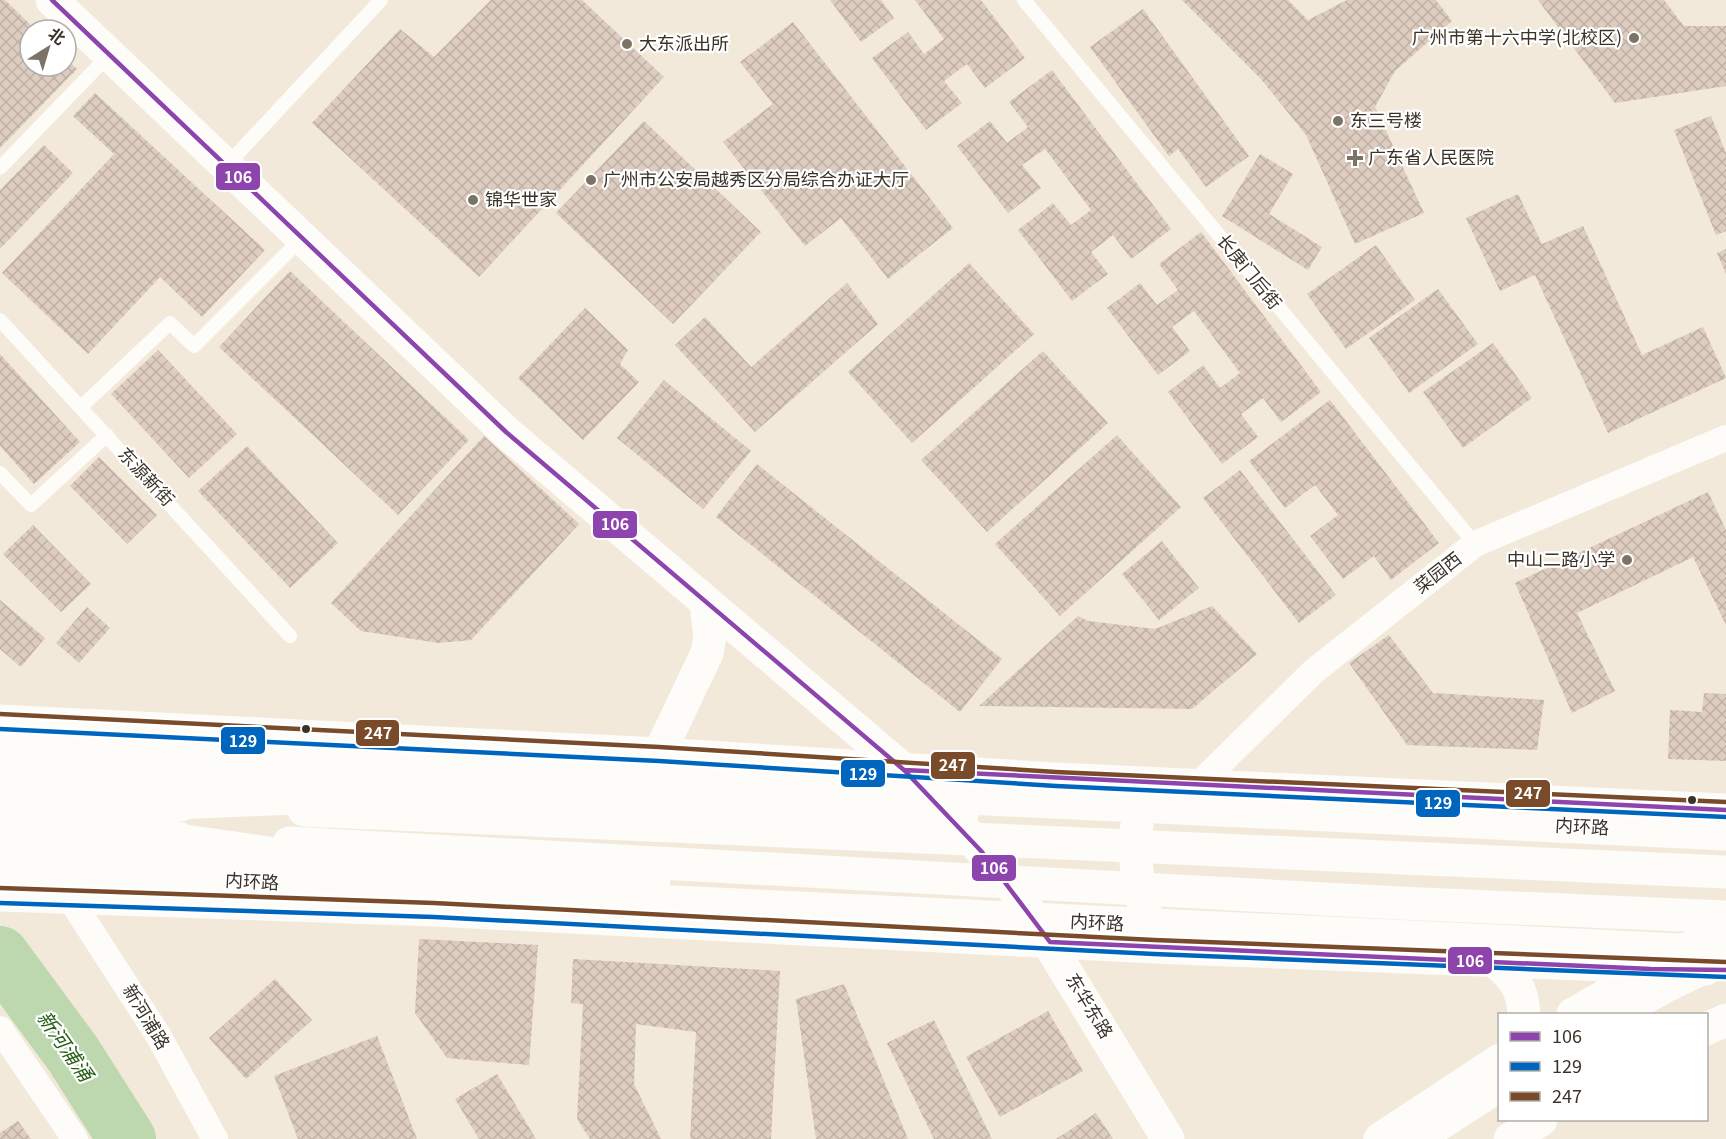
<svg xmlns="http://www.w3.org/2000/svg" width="1726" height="1139" font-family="Georgia,'Noto Sans SC',serif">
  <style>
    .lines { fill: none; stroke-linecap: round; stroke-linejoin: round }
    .river { stroke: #bdd8ae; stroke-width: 58 }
    .building { fill: url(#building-cross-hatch) }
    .service { stroke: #fdfcf9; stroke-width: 14 }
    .minor { stroke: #fdfcf9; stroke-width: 26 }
    .tertiary { stroke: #fdfcf9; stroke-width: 33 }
    .secondary { stroke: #fdfcf9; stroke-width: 33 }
    .primary { stroke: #fdfcf9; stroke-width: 33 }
    .trunk { stroke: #fdfcf9; stroke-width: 33 }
    .bus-1-casing { stroke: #fff; stroke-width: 9 }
    .bus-2-casing { stroke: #fff; stroke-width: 9 }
    .bus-3-casing { stroke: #fff; stroke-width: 9 }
    .bus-1 { stroke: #8e44ad; stroke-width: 4.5 }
    .bus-2 { stroke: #0065bd; stroke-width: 4.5 }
    .bus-3 { stroke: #7a4b2a; stroke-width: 4.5 }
    .poi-dot { fill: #7a7366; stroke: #fff; stroke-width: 2 }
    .bus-dot { fill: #3a3328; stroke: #fff; stroke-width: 2 }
    .labels { text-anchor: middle; stroke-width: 4.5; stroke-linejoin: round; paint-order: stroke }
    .poi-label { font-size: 18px; fill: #3a3328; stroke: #fff; text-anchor: start }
    .street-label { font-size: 18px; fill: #3a3328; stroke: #fff }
    .water-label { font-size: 20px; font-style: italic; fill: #285f17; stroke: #fff }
    .line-badge { stroke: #fff; stroke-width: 2 }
    .badge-label { font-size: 16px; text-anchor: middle; font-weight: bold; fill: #fff }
  </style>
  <defs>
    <pattern id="building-cross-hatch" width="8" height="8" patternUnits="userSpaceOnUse" patternTransform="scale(1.5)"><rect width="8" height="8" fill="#ddccbf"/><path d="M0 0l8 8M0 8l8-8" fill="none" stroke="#beb0a4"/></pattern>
  </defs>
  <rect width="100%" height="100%" fill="#f2e9da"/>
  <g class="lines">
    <!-- river -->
    <path class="river" d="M0,955L73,1054L127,1139"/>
  </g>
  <!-- building -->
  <path class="building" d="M0,0H5L36,30H30V66H66V59L77,69L0,148Z
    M491,0H582L664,77L479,277L312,123L400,29L434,57Z
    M830,0H881L894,18L861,42Z
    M915,0H981L1025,58L985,88L967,64L944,81L962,103L926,130L872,58L908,32L924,54L944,39Z
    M1182,0H1288L1308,20L1347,0H1436L1452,21L1395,71L1375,107L1424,213L1355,244L1306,135L1261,79Z
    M1538,0H1664L1684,26H1726V86L1615,103Z
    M1143,9L1249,156L1206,187L1178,149L1169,156L1090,47Z
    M793,22L953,228L888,279L841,218L805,246L723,142L773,104L740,62Z
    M1052,70L1171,229L1131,259L1113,235L1091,252L1108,274L1072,301L1018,230L1053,203L1071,225L1091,210L1045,149L1022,165L1041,188L1008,213L957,146L990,121L1007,143L1028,127L1009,102Z
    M95,93L265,250L202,317L160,277L88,354L2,273L114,154L73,116Z
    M1711,116L1726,153V231L1716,235L1674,130Z
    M644,121L761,232L673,324L556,213Z
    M44,145L73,173L0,249V190Z
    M1260,154L1293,174L1269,214L1322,247L1308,270L1222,216Z
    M1518,194L1542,244L1583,226L1642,355L1703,327L1726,378L1608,433L1535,275L1500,291L1466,218Z
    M1201,232L1321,392L1281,422L1263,398L1241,414L1258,437L1222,464L1168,392L1203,365L1220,388L1240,373L1194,311L1172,327L1190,351L1158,375L1107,308L1140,283L1157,305L1178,290L1159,264Z
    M1376,245L1415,300L1346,349L1307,294Z
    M1726,249V274L1717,253Z
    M969,263L1034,334L912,443L848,372Z
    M290,271L469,440L398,515L219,347Z
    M847,283L878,324L755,432L675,345L705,317L751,367Z
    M1438,289L1478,344L1409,393L1369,338Z
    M585,308L628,350L620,364L639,382L583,440L518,378Z
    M1493,343L1532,398L1463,448L1423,392Z
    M158,350L237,434L189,478L111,394Z
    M1043,351L1108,423L987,532L921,460Z
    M0,354L80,442L34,484L0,446Z
    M664,380L751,451L703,509L617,438Z
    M1330,400L1439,543L1391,580L1374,556L1343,579L1310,536L1338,515L1315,485L1285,508L1249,461Z
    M1117,435L1181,507L1060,616L995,544Z
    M484,436L579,524L471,640L439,643L361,631L331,603Z
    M247,446L338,543L290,588L198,491Z
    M99,457L157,515L127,544L70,486Z
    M757,464L1002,659L960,712L716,517Z
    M1240,470L1336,595L1299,623L1203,498Z
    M1708,492L1726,530V625L1693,557L1577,613L1615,691L1572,713L1515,583Z
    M33,525L91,584L61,612L3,554Z
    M1162,541L1199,588L1159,620L1122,574Z
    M0,600L45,638L21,667L0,649Z
    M1212,606L1257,654L1192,709L979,706L1078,616L1088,621L1155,629Z
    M87,607L110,628L79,663L56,643Z
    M1389,635L1433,693L1544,700L1537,750L1407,745L1349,663Z
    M1704,693L1726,694V761L1668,759L1670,710L1702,712Z
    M419,939L538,945L529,1065L447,1058L415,1013Z
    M573,959L780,971L771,1139H690L696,1032L636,1024L634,1084L661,1139H590L577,1119L583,1004L571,1003Z
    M275,979L312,1020L246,1079L209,1038Z
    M844,984L908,1139H816L796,999Z
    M1048,1011L1083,1071L1000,1117L966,1057Z
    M934,1020L992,1139H934L887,1043Z
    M377,1036L417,1139H298L274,1076Z
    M497,1074L536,1139H479L455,1099Z
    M1096,1113L1113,1139H1056Z
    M18,1121L31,1139H0V1133Z"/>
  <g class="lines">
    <!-- service -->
    <path class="service" d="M1024,0L1475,544
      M226,166L381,0
      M0,168L109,55
      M0,320L290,636
      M81,407L170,323L194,346L303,237
      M0,473L31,505L107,435"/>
    <!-- minor -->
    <path class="minor" d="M1198,785L1314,671L1475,544L1726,438
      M62,886L158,1035L215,1139
      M0,1029L75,1139"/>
    <!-- tertiary -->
    <path class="tertiary" d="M52,0L506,432L904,770L954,818L1021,898L1168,1139
      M659,754L707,653L710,637L706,603
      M0,770L300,785
      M406,789L867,811L954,818L962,814
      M0,851L244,861
      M358,866L654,879"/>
    <!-- secondary -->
    <path class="secondary" d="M0,721L659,754L1056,779L1726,810
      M1153,784C1120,831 1141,896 1154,947
      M0,895L434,910L1154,947L1706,969
      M1492,960C1513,974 1523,989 1524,1014
      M1573,1014L1726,927
      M1380,1139L1500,1060"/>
    <!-- primary -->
    <path class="primary" d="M0,795L181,805
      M304,810L1726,872
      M0,828L178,838
      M289,843L1399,903L1726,917"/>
    <!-- trunk -->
    <path class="trunk" d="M0,752L1726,834
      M152,804L435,792
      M150,836L387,870
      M0,870L1726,952
      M1616,1014L1664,987L1726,957
      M1706,1029L1726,1020
      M1416,1139L1500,1085
      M1510,1139L1541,1120"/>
    <defs>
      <path id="bus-1" d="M52,0L506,432L904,770L982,852L1050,942L1651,969L1726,970
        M904,770L1726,810"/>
      <path id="bus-2" d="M0,729L659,761L1056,786L1726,817
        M0,903L434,917L1154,954L1726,977"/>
      <path id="bus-3" d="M0,714L659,747L1056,772L1726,802
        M0,888L434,903L1154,940L1726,962"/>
    </defs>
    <!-- bus-1 casing -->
    <use href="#bus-1" class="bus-1-casing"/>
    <!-- bus-2 casing -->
    <use href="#bus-2" class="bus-2-casing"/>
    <!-- bus-3 casing -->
    <use href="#bus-3" class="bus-3-casing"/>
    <!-- bus-1 -->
    <use href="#bus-1" class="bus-1"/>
    <!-- bus-2 -->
    <use href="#bus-2" class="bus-2"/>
    <!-- bus-3 -->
    <use href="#bus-3" class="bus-3"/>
  </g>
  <!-- markers -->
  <g class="poi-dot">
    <circle cx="1634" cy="38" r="6"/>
    <circle cx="627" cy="44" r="6"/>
    <circle cx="1338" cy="121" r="6"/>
    <path d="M1352 149h6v6h6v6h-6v6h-6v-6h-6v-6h6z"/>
    <circle cx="591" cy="180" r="6"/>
    <circle cx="473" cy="200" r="6"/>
    <circle cx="1627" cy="560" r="6"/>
  </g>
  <g class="bus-dot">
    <circle cx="306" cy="729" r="5"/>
    <circle cx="1692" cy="800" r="5"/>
  </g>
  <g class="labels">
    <!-- poi labels -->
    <g class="poi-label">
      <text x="1622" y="44" text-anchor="end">广州市第十六中学(北校区)</text>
      <text x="639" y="50">大东派出所</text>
      <text x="1350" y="127">东三号楼</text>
      <text x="1368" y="164">广东省人民医院</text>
      <text x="603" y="186">广州市公安局越秀区分局综合办证大厅</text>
      <text x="485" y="206">锦华世家</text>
      <text x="1615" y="566" text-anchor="end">中山二路小学</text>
    </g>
    <!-- street labels -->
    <g class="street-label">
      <text transform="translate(1249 272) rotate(51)" y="6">长庚门后街</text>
      <text transform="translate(146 477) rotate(47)" y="6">东源新街</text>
      <text transform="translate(1438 573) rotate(-38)" y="6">菜园西</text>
      <text transform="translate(1582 827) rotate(3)" y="6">内环路</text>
      <text transform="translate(252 882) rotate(3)" y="6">内环路</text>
      <text transform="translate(1097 923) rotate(3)" y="6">内环路</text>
      <text transform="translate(1089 1006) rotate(59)" y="6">东华东路</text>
      <text transform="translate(146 1017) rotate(59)" y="6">新河浦路</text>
    </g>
    <!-- water labels -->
    <g class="water-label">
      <text transform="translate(65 1046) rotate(55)" y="7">新河浦涌</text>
    </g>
  </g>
  <g class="line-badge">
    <rect x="215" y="162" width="46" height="29" rx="6" fill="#8e44ad"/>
    <rect x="592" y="510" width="46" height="29" rx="6" fill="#8e44ad"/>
    <rect x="355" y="719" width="45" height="28" rx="6" fill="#7a4b2a"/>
    <rect x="220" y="726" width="46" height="29" rx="6" fill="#0065bd"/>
    <rect x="930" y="751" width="46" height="29" rx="6" fill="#7a4b2a"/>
    <rect x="840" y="759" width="46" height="29" rx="6" fill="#0065bd"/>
    <rect x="1505" y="779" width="46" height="29" rx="6" fill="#7a4b2a"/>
    <rect x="1415" y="789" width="46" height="29" rx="6" fill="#0065bd"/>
    <rect x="971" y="854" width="46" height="28" rx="6" fill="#8e44ad"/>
    <rect x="1447" y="946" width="46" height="29" rx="6" fill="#8e44ad"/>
  </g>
  <g class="badge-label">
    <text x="238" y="183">106</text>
    <text x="615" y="530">106</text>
    <text x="378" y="739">247</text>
    <text x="243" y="747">129</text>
    <text x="953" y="771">247</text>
    <text x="863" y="780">129</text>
    <text x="1528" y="799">247</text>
    <text x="1438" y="809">129</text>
    <text x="994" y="874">106</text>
    <text x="1470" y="967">106</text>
  </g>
  <!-- legend -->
  <rect x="1498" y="1013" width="210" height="108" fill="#ffffff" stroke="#b0ada9" stroke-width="1.5"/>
  <rect x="1510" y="1032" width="30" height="9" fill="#8e44ad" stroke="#b0ada9" stroke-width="1.5"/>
  <text x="1552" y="1043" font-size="18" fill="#3a3328">106</text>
  <rect x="1510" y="1062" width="30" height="9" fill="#0065bd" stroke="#b0ada9" stroke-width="1.5"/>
  <text x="1552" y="1073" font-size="18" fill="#3a3328">129</text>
  <rect x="1510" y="1092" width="30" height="9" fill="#7a4b2a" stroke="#b0ada9" stroke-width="1.5"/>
  <text x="1552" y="1103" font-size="18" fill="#3a3328">247</text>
  <!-- north arrow -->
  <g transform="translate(48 48) rotate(37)"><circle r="28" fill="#ffffff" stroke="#b0ada9" stroke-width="1.5"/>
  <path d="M0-4.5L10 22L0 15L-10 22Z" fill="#7a7366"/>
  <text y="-9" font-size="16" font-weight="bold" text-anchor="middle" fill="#3a3328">北</text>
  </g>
</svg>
